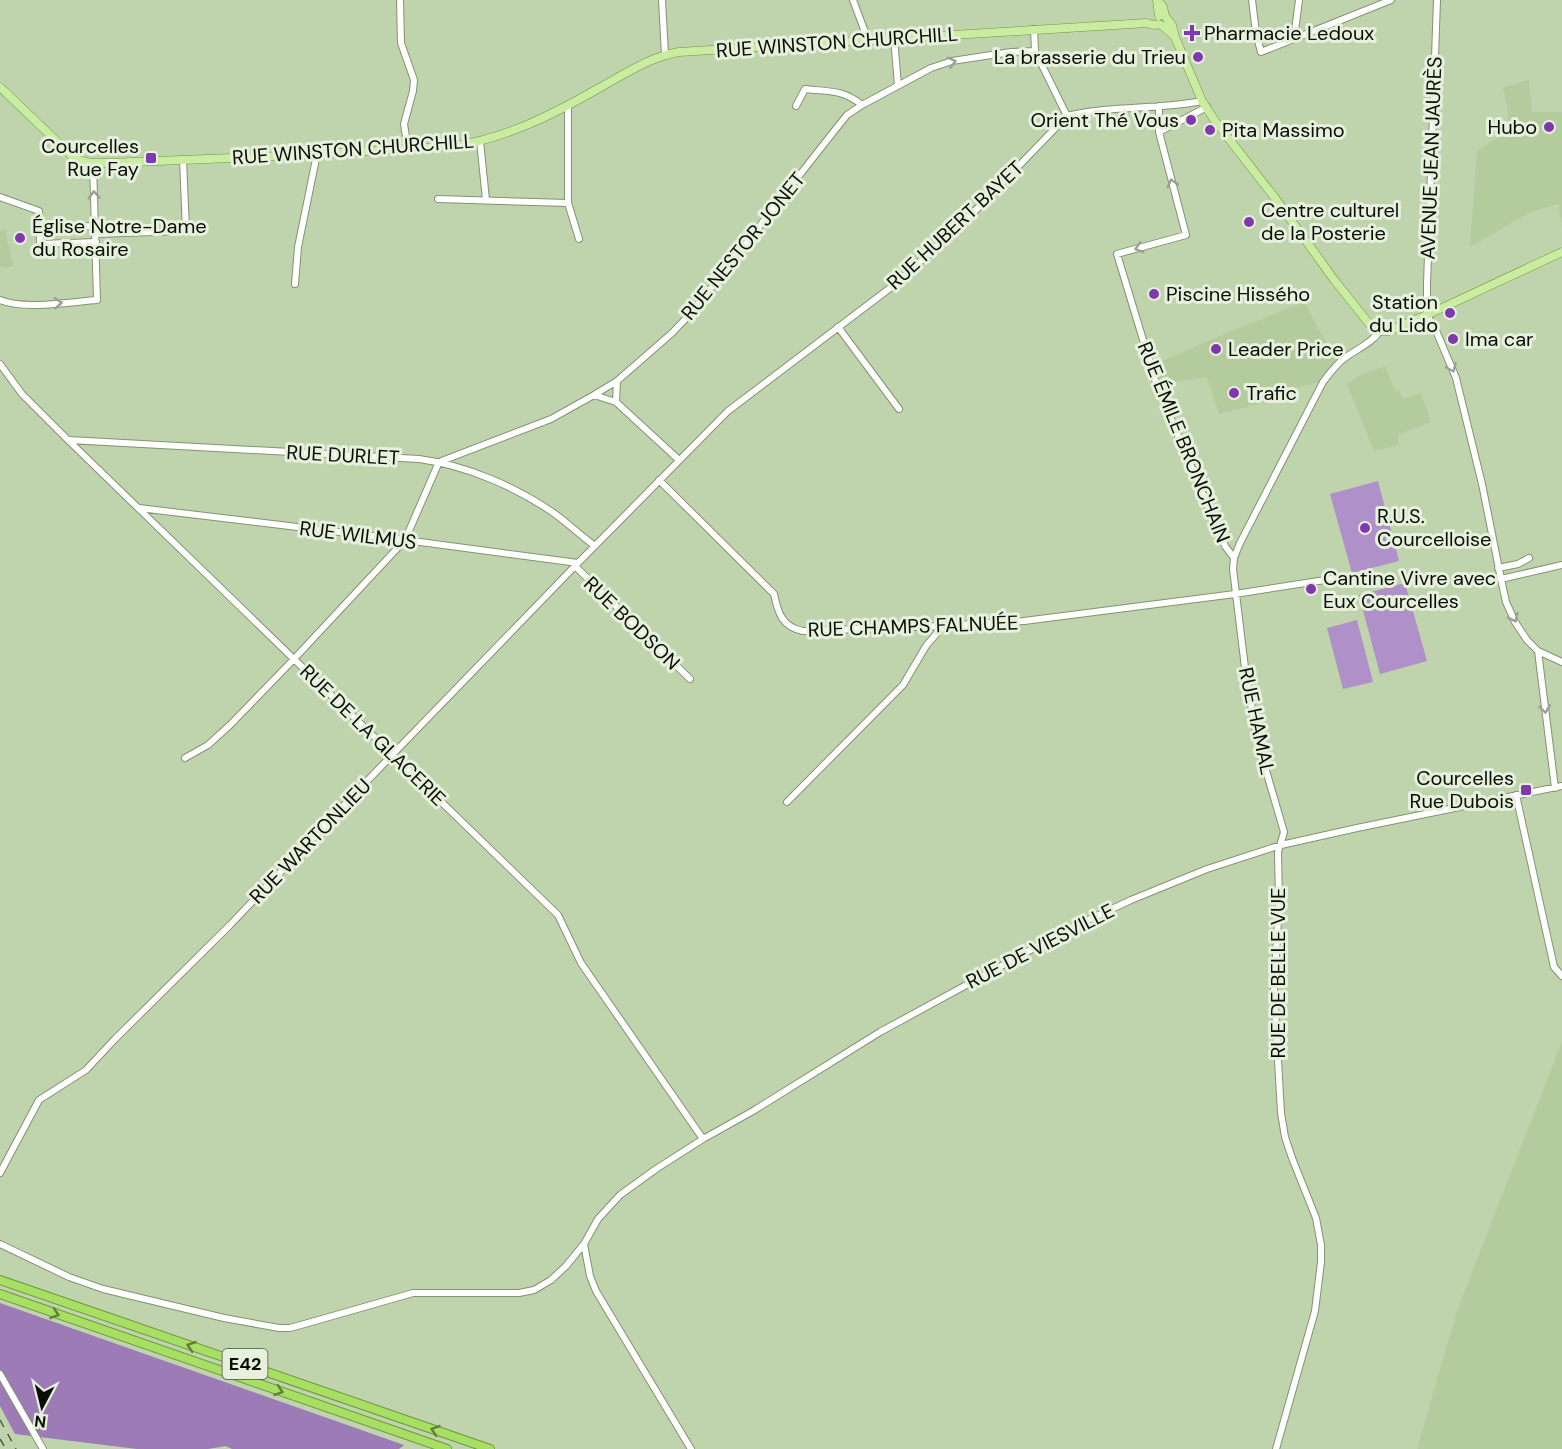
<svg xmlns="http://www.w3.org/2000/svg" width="1562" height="1449" font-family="'DM Sans',sans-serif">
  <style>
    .built { fill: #b4cb9e }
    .green { fill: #b090c9 }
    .forest { fill: #9d7bb6 }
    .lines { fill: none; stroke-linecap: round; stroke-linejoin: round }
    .minor-casing { stroke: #829470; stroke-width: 8 }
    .major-casing { stroke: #6f9640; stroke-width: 9 }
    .highway-casing { stroke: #6f9640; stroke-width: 10 }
    .minor { stroke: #fff; stroke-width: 6 }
    .major { stroke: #caeca0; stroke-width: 8 }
    .highway { stroke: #a6df61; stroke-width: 8 }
    .rail { stroke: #4e5944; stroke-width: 1.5; stroke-dasharray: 8 8; stroke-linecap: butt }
    .oneway { stroke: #9c9f9a }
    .oneway2 { stroke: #5f8137 }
    .poi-dot { fill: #8039ac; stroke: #e6f0dd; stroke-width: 2 }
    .labels { text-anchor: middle; stroke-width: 6; stroke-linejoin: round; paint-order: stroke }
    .shield { fill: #e6f0dd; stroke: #4b5244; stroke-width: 1.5 }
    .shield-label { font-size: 18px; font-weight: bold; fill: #080e03 }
    .poi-label { font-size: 20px; fill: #080e03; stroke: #e6f0dd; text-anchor: start }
    .street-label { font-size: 20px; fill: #080e03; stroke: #e6f0dd }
  </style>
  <rect width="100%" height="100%" fill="#bfd3ad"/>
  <!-- built -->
  <path class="built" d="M1529,80L1532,112H1562V226L1558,204L1531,212L1470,247L1477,151L1499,137H1509L1508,111L1503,87Z
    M5,230L13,266L6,268L0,266V231Z
    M1304,302L1339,367L1319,382L1291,389L1294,395L1219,414L1207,377L1154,386L1149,367L1227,333Z
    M1385,366L1395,392L1400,391L1402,399L1421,393L1431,422L1398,435L1399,445L1374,451L1347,384L1359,376Z
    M1562,1042V1449H1417L1457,1311Z"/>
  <!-- green -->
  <path class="green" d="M1378,481L1399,561L1352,573L1330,494Z
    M1405,583L1427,661L1380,674L1359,595Z
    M1357,620L1373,682L1343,689L1327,628Z"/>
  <!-- forest -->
  <path class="forest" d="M0,1303L404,1445L399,1449H232L226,1446L208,1449H137L15,1434L0,1406Z"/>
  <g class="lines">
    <defs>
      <path id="minor" d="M400,0L401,43L414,80L413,91L404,124L408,149
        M662,0L665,55
        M853,0L868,40
        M1252,0L1256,33L1261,52L1391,0
        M1437,0L1427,284V315L1437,333L1456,378L1482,484L1501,579L1506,602L1515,622L1527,640L1538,651L1562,662
        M1034,29L1035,51L1067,116
        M894,38L898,85
        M1294,38L1299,0
        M568,106V203L579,239
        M796,106L805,89C829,92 842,89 862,105
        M1159,106V132L1186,235L1117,254L1157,386L1225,546L1234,558
        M1067,116C1112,105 1158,110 1202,101
        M1159,132L1207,107
        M480,141L486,200
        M0,197L39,211L40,244L96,242
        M438,199L568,203
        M40,227L95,226
        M95,234L183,231L186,230L183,160
        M295,284L298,247L317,154
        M0,300C23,310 71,302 97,300L93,163
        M838,327L899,409
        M0,364L22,394L68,440L558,915L581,963L703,1139
        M617,381L616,402L679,460
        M594,395L616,402
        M69,440L419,459C465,465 517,487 555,514C569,524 581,536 595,546
        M659,480L774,594C778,613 782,627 803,631L941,626L1024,621L1235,594L1338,578
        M139,508L405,540L578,563
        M575,566L690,679
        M1498,568L1518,564L1529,558
        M1501,579L1562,565
        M1538,651L1555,788
        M185,758L208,745L230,725L294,659L405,540L439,462L551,419L594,395L617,381L672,333L693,311L831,135L847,115L862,105L931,68L952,61L1011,52L1035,51
        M1516,795L1554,967L1562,976
        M787,802L903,685L926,646L943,626
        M0,1173L39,1100L86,1070L115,1039L230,925L392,755L575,566L728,411L898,282L980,206L1067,116
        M0,1244L69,1277L103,1289L224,1318L279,1328H290L308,1323L413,1293H519L534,1290L551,1280L566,1266L584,1244L598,1219L620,1195L656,1169L703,1139L753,1111L880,1032L1071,928L1131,900L1207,869L1281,845L1357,828L1562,786
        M584,1244L590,1276L596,1291L691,1449
        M0,1374L43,1449
        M1276,1449L1315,1311L1321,1262V1245L1316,1218L1292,1158L1285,1137L1281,1113L1274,990L1279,903L1278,852L1284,832L1258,743L1246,676L1233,569L1234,558L1240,543L1323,382C1330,373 1336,364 1346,357C1357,349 1372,343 1380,331"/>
      <path id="major" d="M1157,0L1159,16
        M1158,1L1163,7L1165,16L1172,25L1175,37L1202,101L1215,121L1275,198L1335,281L1371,326L1380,331H1388L1427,315L1562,252
        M0,87L72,156C84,164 93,163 108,163L282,156L453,146C505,139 554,114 599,88C625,74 649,57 679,52L1147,23C1151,25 1154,26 1158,24L1163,26L1175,37"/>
      <path id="highway" d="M0,1280L490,1449
        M0,1294L447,1449"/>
    </defs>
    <!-- minor casing -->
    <use href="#minor" class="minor-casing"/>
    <!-- major casing -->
    <use href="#major" class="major-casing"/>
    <!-- highway casing -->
    <use href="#highway" class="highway-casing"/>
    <!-- minor -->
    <use href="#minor" class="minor"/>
    <!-- major -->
    <use href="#major" class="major"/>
    <!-- highway -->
    <use href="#highway" class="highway"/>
    <!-- rail -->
    <path class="rail" d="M0,1420L16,1449
      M0,1439L6,1449"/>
  </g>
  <!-- one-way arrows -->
  <defs><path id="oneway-chevron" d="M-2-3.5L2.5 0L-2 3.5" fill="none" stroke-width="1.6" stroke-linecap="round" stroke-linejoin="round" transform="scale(1.5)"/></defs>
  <g class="oneway">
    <use href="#oneway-chevron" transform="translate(952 62) rotate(-14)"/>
    <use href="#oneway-chevron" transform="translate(1172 183) rotate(-105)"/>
    <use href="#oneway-chevron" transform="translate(94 195) rotate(-92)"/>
    <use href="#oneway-chevron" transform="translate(1139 248) rotate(164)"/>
    <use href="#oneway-chevron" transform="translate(58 303) rotate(-4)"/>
    <use href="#oneway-chevron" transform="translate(1452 368) rotate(67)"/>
    <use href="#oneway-chevron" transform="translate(1514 618) rotate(64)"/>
    <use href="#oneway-chevron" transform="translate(1545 709) rotate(83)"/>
  </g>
  <g class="oneway2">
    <use href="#oneway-chevron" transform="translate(55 1314) rotate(19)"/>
    <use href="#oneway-chevron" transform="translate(191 1346) rotate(-161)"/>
    <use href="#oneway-chevron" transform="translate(279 1391) rotate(19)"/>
    <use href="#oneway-chevron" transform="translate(435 1430) rotate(-161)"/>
  </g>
  <!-- markers -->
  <g class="poi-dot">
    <path d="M1189 24h6v6h6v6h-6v6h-6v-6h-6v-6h6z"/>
    <circle cx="1198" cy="57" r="6"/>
    <circle cx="1191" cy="120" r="6"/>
    <circle cx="1549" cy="127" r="6"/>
    <circle cx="1210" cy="130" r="6"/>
    <rect x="145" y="152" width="12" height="12" rx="3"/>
    <circle cx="1249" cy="222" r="6"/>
    <circle cx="20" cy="238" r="6"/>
    <circle cx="1154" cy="294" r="6"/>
    <circle cx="1450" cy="313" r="6"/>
    <circle cx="1453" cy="339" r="6"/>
    <circle cx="1216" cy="349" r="6"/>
    <circle cx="1234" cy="393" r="6"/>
    <circle cx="1365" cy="528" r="6"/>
    <circle cx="1311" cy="589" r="6"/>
    <rect x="1520" y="784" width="12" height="12" rx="3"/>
  </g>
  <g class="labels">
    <!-- shield labels -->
    <rect class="shield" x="222.5" y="1349" width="45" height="30" rx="4.5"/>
    <g class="shield-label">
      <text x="245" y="1370">E42</text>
    </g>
    <!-- poi labels -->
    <g class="poi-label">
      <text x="1204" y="40">Pharmacie Ledoux</text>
      <text x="1186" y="64" text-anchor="end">La brasserie du Trieu</text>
      <text x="1179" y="127" text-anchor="end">Orient Thé Vous</text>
      <text x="1537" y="134" text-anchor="end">Hubo</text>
      <text x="1222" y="137">Pita Massimo</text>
      <text x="139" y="153" text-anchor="end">Courcelles<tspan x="139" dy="23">Rue Fay</tspan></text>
      <text x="1261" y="217">Centre culturel<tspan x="1261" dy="23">de la Posterie</tspan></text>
      <text x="32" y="233">Église Notre-Dame<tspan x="32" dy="23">du Rosaire</tspan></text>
      <text x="1166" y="301">Piscine Hissého</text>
      <text x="1438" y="309" text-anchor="end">Station<tspan x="1438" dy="23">du Lido</tspan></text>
      <text x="1465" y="346">Ima car</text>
      <text x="1228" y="356">Leader Price</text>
      <text x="1246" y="400">Trafic</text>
      <text x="1377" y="523">R.U.S.<tspan x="1377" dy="23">Courcelloise</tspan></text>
      <text x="1323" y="585">Cantine Vivre avec<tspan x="1323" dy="23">Eux Courcelles</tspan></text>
      <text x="1514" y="785" text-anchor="end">Courcelles<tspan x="1514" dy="23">Rue Dubois</tspan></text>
    </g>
    <!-- street labels -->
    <g class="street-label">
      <text transform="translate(837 42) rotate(-4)" y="7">RUE WINSTON CHURCHILL</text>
      <text transform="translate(353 149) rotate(-4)" y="7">RUE WINSTON CHURCHILL</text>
      <text transform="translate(1431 158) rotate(-88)" y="7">AVENUE JEAN JAURÈS</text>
      <text transform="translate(955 225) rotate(-43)" y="7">RUE HUBERT BAYET</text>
      <text transform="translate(743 246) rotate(-51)" y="7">RUE NESTOR JONET</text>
      <text transform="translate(1184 442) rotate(68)" y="7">RUE ÉMILE BRONCHAIN</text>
      <text transform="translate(343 455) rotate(3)" y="7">RUE DURLET</text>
      <text transform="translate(358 535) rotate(7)" y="7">RUE WILMUS</text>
      <text transform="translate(632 623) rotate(44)" y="7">RUE BODSON</text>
      <text transform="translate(913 626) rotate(-2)" y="7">RUE CHAMPS FALNUÉE</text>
      <text transform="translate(1257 721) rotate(78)" y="7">RUE HAMAL</text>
      <text transform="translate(373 735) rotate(44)" y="7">RUE DE LA GLACERIE</text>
      <text transform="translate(310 841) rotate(-46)" y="7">RUE WARTONLIEU</text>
      <text transform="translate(1040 946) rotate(-27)" y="7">RUE DE VIESVILLE</text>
      <text transform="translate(1278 973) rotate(-90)" y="7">RUE DE BELLE VUE</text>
    </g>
  </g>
  <!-- north arrow -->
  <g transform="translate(42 1407) rotate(187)" stroke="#e6f0dd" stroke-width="4.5" paint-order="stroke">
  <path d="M0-4.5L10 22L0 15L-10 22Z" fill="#080e03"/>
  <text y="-9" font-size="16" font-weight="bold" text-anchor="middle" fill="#080e03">N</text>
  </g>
</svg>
